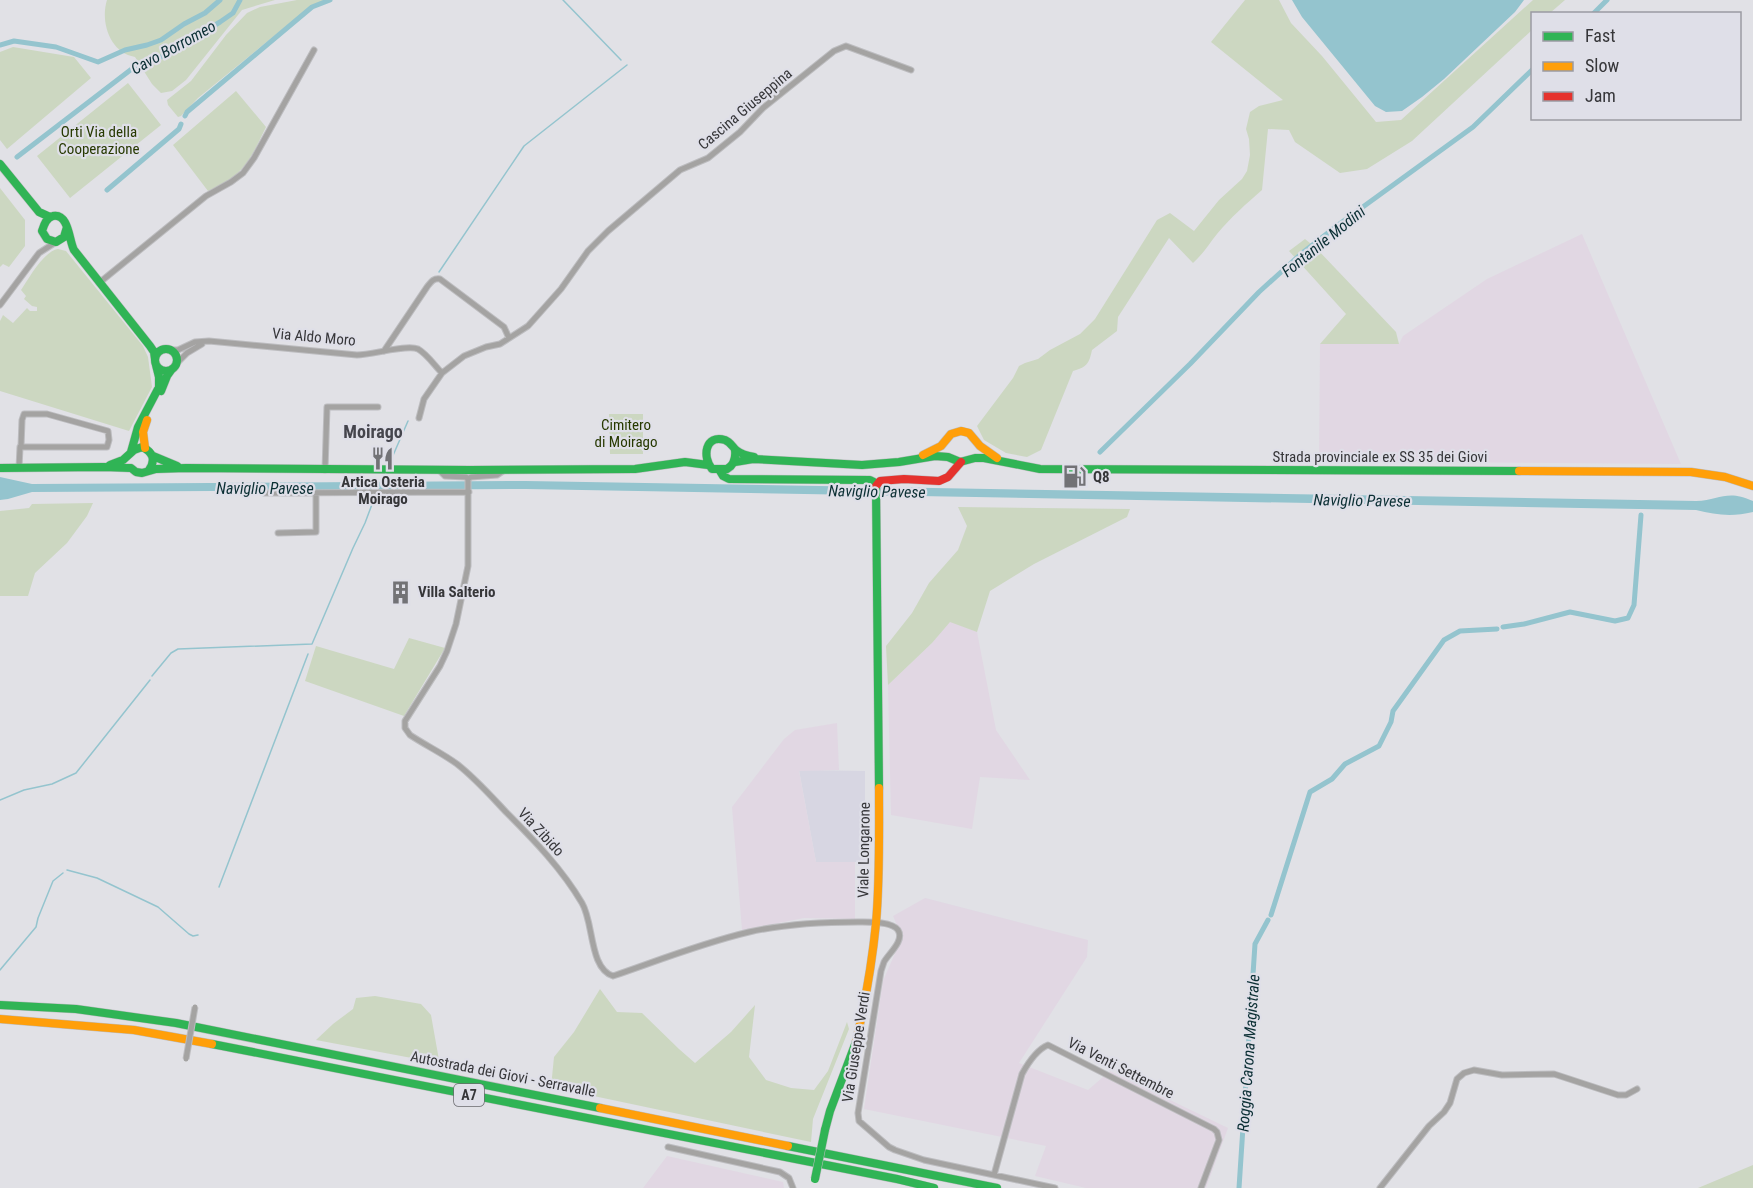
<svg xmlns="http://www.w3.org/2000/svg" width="1753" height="1188" font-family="'Roboto Condensed',sans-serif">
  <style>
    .built { fill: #d7d6e2 }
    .industrial { fill: #e1d7e3 }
    .green { fill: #ccd7c1 }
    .water { fill: #94c4ce }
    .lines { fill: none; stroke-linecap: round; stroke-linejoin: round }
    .stream { stroke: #94c4ce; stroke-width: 1.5 }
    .canal { stroke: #94c4ce; stroke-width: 5 }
    .street-casing { stroke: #bcbcbf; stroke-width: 7 }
    .fast-casing { stroke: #bcbcbf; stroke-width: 9 }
    .slow-casing { stroke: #bcbcbf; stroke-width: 9 }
    .jam-casing { stroke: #bcbcbf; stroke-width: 9 }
    .street { stroke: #a4a3a2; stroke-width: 5 }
    .fast { stroke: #30b455; stroke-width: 8 }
    .slow { stroke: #ff9f0a; stroke-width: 8 }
    .jam { stroke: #e5322d; stroke-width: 8 }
    .street-bridge-casing { stroke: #bcbcbf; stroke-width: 7; stroke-linecap: butt }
    .fast-bridge-casing { stroke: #bcbcbf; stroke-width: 9; stroke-linecap: butt }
    .street-bridge { stroke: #a4a3a2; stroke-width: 5 }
    .fast-bridge { stroke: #30b455; stroke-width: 8 }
    .labels { text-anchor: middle; stroke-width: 4.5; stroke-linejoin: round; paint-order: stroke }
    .shield { fill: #dfdfe8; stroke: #69696e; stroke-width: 1.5 }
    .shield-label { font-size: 14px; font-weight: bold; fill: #363639 }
    .street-label { font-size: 15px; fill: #363639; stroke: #dfdfe8 }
    .park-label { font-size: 15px; fill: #273901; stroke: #dfdfe8 }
    .poi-label { font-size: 15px; font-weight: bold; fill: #363639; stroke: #dfdfe8; text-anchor: start }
    .water-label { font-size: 16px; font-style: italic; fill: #0b2f34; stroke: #dfdfe8 }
    .quarter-label { font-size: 18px; font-weight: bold; fill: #45454d; stroke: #dfdfe8 }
  </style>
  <rect width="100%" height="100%" fill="#e1e1e6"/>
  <!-- built -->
  <path class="built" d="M799,770L865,771V862H816Z"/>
  <!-- industrial -->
  <path class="industrial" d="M1582,234L1681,464L1319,461L1320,344H1399L1403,336L1487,279Z
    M950,621L977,632L996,730L1030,780L980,777L972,829L891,815L888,685L932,643Z
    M837,723L839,770L799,771L816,862H855V919L804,918L742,930L732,807L784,739L795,730Z
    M925,898L1088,940L1087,957L1019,1063L1088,1090L1110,1071L1228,1128L1206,1188H1086L1035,1176L1046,1146L864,1109L883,981L902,937L893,916Z
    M667,1156L783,1182L784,1188H643Z"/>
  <!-- green -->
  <path class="green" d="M107,0H275L242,10L186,80L172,91L161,93L152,84L135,57C110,53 100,22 107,0Z
    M297,0H327L313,6L301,14L198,98L181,116L178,117L168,105L167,100L191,81L226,35L247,13L260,7Z
    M1245,0H1279L1291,23L1322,56L1376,122L1401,120L1533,0H1565L1550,13L1532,14V30L1412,141L1367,169L1340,173L1295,142L1289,130L1268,129L1262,190C1246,204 1231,217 1217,234C1209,244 1203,254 1193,263L1169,238L1118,317L1117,331L1092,350C1089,364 1087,367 1073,371L1041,450L1027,457L1006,453L984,440L977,426L1013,378L1019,366L1025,363L1038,359L1050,350L1080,334L1095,319L1157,220L1170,213L1194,231L1219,200L1242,179L1247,171L1250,155L1249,139L1246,129L1250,112L1259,106L1283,100L1211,42Z
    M13,47L74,57L91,78L7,149L0,140V52Z
    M128,83L161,125L70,198L37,156Z
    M236,91L266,127C257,145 248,168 230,179C223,184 216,187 208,191L173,145Z
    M0,188L25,220V246L9,267L3,264L0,267Z
    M1305,239L1316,248L1396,332L1399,344H1320L1346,314L1289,251Z
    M58,249L66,251L143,346L148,357L152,387L129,431L0,391V321L3,315L13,323L27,308L30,311H37V307L32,306L24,299L26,296L21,290C29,278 44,251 58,249Z
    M609,414H643V454H610Z
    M93,503L87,516L67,543L35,573L28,596H0V511L29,508L32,504Z
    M958,507L1130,509L1127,517L1034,564L990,591L977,632L950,622L932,643L888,685L886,646L912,613L929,583L958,550L967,526Z
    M409,638L445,648L404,716L305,681L316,646L394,669Z
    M600,989L617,1012L642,1013L679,1049L695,1063L731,1032L755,1005L749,1057L766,1080L791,1088L814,1090L828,1071L847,1022L849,1029L813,1119L811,1142L551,1087L554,1057L574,1032Z
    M375,996L421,1004L431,1015L439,1060L433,1062L316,1040L333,1024L353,1009L356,998Z
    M1753,1165V1188H1698Z"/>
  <!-- water -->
  <path class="water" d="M1292,0H1524L1515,12L1444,79L1422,97L1402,111L1386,112L1375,106L1302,17Z
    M0,477L32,484L526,481L1696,501C1720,500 1727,489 1753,501V512C1732,517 1716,515 1696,510L526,489L32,492L8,499L0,500Z"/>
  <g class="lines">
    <!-- stream -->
    <path class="stream" d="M563,0L621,60
      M439,272L524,146L627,65
      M391,460L408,421
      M152,676L171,653L178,649L312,644L353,548L365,523L374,499
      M0,800L24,790L52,784L76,773L150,680
      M67,870L97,878L158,907L189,934L193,936L198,935
      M219,887L308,654
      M0,970L36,927L38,918L53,881L63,873"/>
    <!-- canal -->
    <path class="canal" d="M1593,14L1607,0
      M0,45L14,41L56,47L98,62L125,50L147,45L161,40L184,24L205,13L220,0
      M185,116L187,112L312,7L330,0
      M17,157L133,68L166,55L220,22L233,13L240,0
      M107,190L179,129L181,124
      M1100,452L1190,364L1259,292L1301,254L1338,225L1473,127L1532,70
      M1503,627L1524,624L1570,612L1615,621L1628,618L1634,605L1641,515
      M1271,915L1310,792L1332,779L1345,764L1379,746L1391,722L1393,711L1444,640L1460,631L1497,629
      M1239,1188L1255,944L1268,920"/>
    <defs>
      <path id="street" d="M99,283L206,196L231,182L243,173L254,158L314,50
        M0,305L39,253L56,242
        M169,350H178L195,342L209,341L357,355C372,355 407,344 418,349C427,354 435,366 442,373
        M384,351L427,287C431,282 433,278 440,279L504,327L509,338
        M176,364L187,353L202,344
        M419,418L424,399L442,373L464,356L486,347L500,344L528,326L561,289L588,251L608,231L680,170L708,158L740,132L763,108L834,51L846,46L911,70
        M19,468L20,447H107L109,440L108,431L47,414H24L22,420L21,447
        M325,470L327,407H378
        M440,471L445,476L466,477L468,479L471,477L497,475L503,471
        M468,479V566L456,624L447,651L440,666L405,721V728L410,735C425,745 442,753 457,764C475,778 490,795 506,812C534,840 562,869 582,903C594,923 589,968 613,976C657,961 702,943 749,932C785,924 821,922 858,922C868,922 892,921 898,930C905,941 888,954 884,962C883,965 882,968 881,971L858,1113L859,1121L889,1147L895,1150L924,1160L1055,1188
        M264,493L469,492
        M278,533L316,532V493
        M668,1147L780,1172L789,1178L793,1188
        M994,1175L1022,1074C1028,1063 1036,1050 1048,1045L1214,1129L1217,1132L1219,1140L1201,1188
        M1380,1188L1429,1126L1444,1112L1450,1103L1457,1079L1464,1073L1474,1070L1502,1075L1554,1074L1618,1095H1626L1637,1089"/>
      <path id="fast" d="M0,164L39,212L50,217
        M67,227L64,237L56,242L47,239L42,231C44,225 46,218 53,216C69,213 69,241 74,250L150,346L154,352L155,359
        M155 360a11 11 0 1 1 22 0a11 11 0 1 1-22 0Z
        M161,391L167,376L172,369
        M735,450C736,459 734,465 727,469H712C702,457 705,434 725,440C730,442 732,446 736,450C741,454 748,456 754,457
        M131,452L138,427L159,387V377L156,365
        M153,456L177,466
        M735,462L753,459L862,465L899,462L935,456L948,457L960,462L975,458H984L1040,469L1519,471
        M110,465L123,460L134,450L142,447C153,452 156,460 149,470
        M0,468L104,467L131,468L136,472L142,473L156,469L186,468L470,470L635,469L685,462L708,465
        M720,471L723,476L729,479L870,480L874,482L876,486L879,788
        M0,1005L76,1009L176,1023L600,1108
        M212,1044C441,1087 669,1134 897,1179L934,1188
        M825,1130L830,1111L856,1042
        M788,1146L997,1188"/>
      <path id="slow" d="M145,448L143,432L147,420
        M923,455L941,446L951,434L961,431L969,433L980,446L997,458
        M1519,471L1691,472L1725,477L1753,486
        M0,1019L134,1030L212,1044
        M856,1042C865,1003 872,964 876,923C880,879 879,833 879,788
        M600,1108L788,1146"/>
      <path id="jam" d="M876,486L880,481L904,479L939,481L948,477L961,462"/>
    </defs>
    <!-- street casing -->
    <use href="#street" class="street-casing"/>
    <!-- fast casing -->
    <use href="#fast" class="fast-casing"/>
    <!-- slow casing -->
    <use href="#slow" class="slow-casing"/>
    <!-- jam casing -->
    <use href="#jam" class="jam-casing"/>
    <!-- street -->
    <use href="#street" class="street"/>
    <!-- fast -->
    <use href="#fast" class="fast"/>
    <!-- slow -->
    <use href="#slow" class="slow"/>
    <!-- jam -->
    <use href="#jam" class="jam"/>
    <defs>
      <path id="street-bridge" d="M186,1059L195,1007"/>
      <path id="fast-bridge" d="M815,1179L825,1130"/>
    </defs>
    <!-- street-bridge casing -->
    <use href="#street-bridge" class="street-bridge-casing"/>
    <!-- fast-bridge casing -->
    <use href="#fast-bridge" class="fast-bridge-casing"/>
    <!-- street-bridge -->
    <use href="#street-bridge" class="street-bridge"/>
    <!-- fast-bridge -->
    <use href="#fast-bridge" class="fast-bridge"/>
  </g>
  <!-- icons -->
  <defs>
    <symbol id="restaurant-bare" viewBox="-9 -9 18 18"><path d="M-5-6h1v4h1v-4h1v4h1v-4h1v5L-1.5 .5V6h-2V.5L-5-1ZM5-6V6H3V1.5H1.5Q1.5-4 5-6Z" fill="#727276" stroke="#dfdfe8" stroke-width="2.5" paint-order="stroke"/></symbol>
    <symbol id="fuel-bare" viewBox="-9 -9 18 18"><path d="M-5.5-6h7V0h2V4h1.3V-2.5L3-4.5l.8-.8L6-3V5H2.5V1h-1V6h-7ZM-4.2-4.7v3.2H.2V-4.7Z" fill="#727276" stroke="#dfdfe8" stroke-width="2.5" paint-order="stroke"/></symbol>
    <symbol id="building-bare" viewBox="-9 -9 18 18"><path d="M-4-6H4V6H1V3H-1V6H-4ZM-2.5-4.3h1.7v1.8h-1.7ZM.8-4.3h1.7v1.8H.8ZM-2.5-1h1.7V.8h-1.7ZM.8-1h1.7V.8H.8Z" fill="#727276" stroke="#dfdfe8" stroke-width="2.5" paint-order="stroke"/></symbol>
  </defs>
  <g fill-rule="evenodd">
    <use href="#restaurant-bare" x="366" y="442" width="33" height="33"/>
    <use href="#fuel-bare" x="1058" y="460" width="33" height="33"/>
    <use href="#building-bare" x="384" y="576" width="33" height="33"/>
  </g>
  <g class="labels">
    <!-- shield labels -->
    <rect class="shield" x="454" y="1084" width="30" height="22" rx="4.5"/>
    <g class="shield-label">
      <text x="469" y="1100">A7</text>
    </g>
    <!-- street labels -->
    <g class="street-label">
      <text transform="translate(745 109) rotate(-40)" y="5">Cascina Giuseppina</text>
      <text transform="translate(314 337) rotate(5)" y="5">Via Aldo Moro</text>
      <text x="1380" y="462">Strada provinciale ex SS 35 dei Giovi</text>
      <text transform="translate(541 832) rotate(47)" y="5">Via Zibido</text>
      <text transform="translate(864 850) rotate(-89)" y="5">Viale Longarone</text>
      <text transform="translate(856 1047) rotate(-81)" y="5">Via Giuseppe Verdi</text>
      <text transform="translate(1121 1068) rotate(27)" y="5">Via Venti Settembre</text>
      <text transform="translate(503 1074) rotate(11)" y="5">Autostrada dei Giovi - Serravalle</text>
    </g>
    <!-- park labels -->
    <g class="park-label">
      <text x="99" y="137">Orti Via della<tspan x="99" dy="17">Cooperazione</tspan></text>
      <text x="626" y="430">Cimitero<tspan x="626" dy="17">di Moirago</tspan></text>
    </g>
    <!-- poi labels -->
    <g class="poi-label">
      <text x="1093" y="482">Q8</text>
      <text x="383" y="487" text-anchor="middle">Artica Osteria<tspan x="383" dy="17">Moirago</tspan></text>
      <text x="418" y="597">Villa Salterio</text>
    </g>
    <!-- water labels -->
    <g class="water-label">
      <text transform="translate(173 47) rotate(-29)" y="6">Cavo Borromeo</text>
      <text transform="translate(1323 241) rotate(-39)" y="6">Fontanile Modini</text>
      <text x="265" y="494">Naviglio Pavese</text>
      <text transform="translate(877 491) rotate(1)" y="6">Naviglio Pavese</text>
      <text transform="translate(1362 500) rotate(1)" y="6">Naviglio Pavese</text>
      <text transform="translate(1248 1053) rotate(-86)" y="6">Roggia Carona Magistrale</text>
    </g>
    <!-- quarter labels -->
    <g class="quarter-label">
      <text x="373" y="438">Moirago</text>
    </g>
  </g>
  <!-- legend -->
  <rect x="1531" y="12" width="210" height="108" fill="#dfdfe8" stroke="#9b9ba2" stroke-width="1.5"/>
  <rect x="1543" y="32" width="30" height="9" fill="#30b455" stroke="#9b9ba2" stroke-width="1.5"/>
  <text x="1585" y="42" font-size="18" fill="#363639">Fast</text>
  <rect x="1543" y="62" width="30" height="9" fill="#ff9f0a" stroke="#9b9ba2" stroke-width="1.5"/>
  <text x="1585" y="72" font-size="18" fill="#363639">Slow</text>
  <rect x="1543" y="92" width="30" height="9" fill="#e5322d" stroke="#9b9ba2" stroke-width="1.5"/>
  <text x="1585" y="102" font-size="18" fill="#363639">Jam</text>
</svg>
